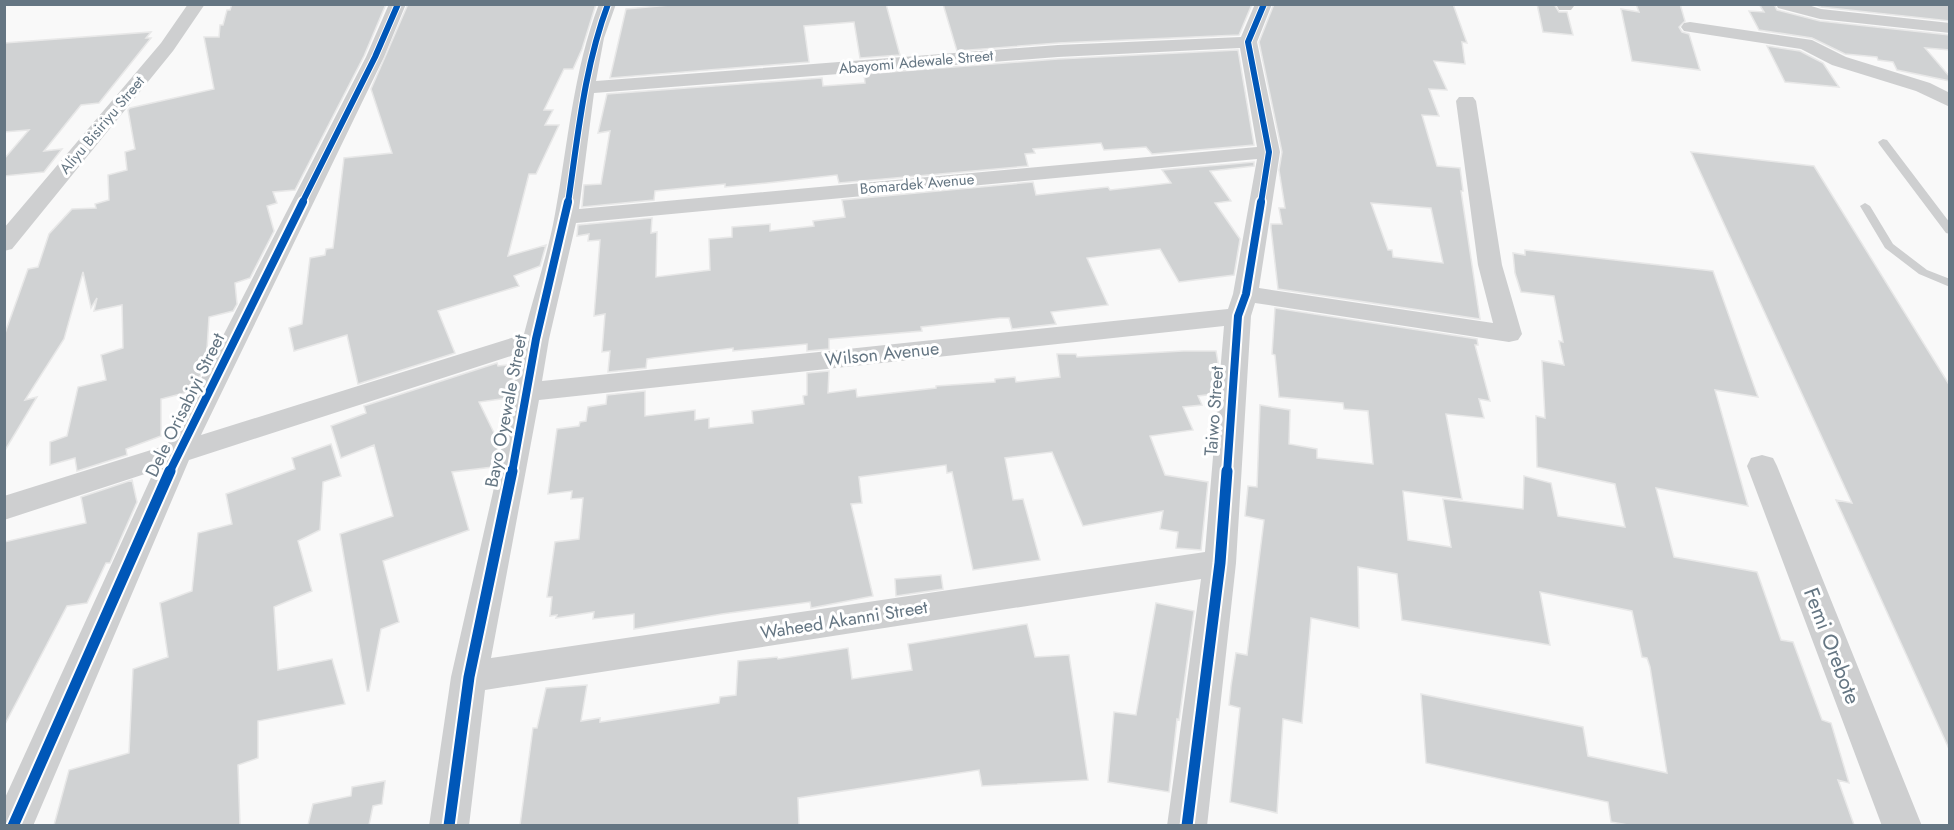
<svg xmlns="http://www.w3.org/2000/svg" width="1954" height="830" font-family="Jost,sans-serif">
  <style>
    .building { fill: #d0d2d3; stroke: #e8e8e8; stroke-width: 1.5; fill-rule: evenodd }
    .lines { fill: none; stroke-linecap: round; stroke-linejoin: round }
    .lane { fill: #cecfd0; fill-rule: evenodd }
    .street { fill: #cecfd0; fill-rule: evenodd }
    .cycleway-far2-casing { stroke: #fff; stroke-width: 8 }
    .cycleway-far1-casing { stroke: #fff; stroke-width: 12 }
    .cycleway-casing { stroke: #fff; stroke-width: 15 }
    .cycleway-far2 { stroke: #0057b8; stroke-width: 6 }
    .cycleway-far1 { stroke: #0057b8; stroke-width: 8 }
    .cycleway { stroke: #0057b8; stroke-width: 11 }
    .labels { text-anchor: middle; stroke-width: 6; stroke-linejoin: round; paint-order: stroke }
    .far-street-label { font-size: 15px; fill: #657683; stroke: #fff }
    .street-label { font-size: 18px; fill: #657683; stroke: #fff }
    .near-street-label { font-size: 21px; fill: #657683; stroke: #fff }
  </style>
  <rect width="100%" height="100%" fill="#f9f9f9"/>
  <!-- building -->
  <path class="building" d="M232,4H386L364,56L295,190L273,192L277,203L267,206L274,231L250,278L235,283L237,304L233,311L209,317L206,365L192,391L161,399V436L126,449L127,455L77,471L75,458L50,465V442L67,436L78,387L106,380L101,355L123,348L122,305L94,311L97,298L91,308L83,272L64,339L25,400L37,397L4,452V336L28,269L38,267L49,234L72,209L96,208L95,204L109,200L108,175L127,170L125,152L135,149L128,110L130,108L214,89L204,37H219L220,25H223L227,10H230Z
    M408,4H596L582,49L573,69H564L544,110H553L545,125H559L536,174H529L508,256L546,245L540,266L514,276L519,286L438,311L455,353L358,384L347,335L294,351L289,328L302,324L310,258L325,255L326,249L333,248L344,158L392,153L371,89Z
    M681,4H886L900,55L860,58L854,22L804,26L809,62L610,78L626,9Z
    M943,4H1252L1239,35L1058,43L957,51Z
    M1274,4H1453L1467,43L1462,42L1465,64L1434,61L1447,90L1429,89L1439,116L1422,115L1437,166L1460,168L1463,191H1461L1480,319L1278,289L1271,228V224H1282L1279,208H1285L1279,170L1282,152L1259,42ZM1371,203L1431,208L1443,263L1393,257L1392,250H1388Z
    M1537,4H1554L1559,12H1567L1573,35L1543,32Z
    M1636,4H1680L1685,21L1679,27L1682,32L1689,34L1700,70L1632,61L1621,9L1639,12Z
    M1759,4H1774L1777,10L1820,21L1950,35V50L1925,48L1950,77V81L1897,70L1893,62L1878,60L1877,57L1845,54L1812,38L1759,30L1749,11L1764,12Z
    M1814,4H1950V21L1821,7Z
    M151,32L146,38H151L99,103L81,105L44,151L62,149L44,172L4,176V159L29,130L4,132V43Z
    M1767,46L1800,51L1823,63L1839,87L1785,82Z
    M1238,50L1254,145L1152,154L1146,147L1104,150L1101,143L1033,149L1035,153L1025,154L1028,166L839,183L837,175L767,183L725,187V184L655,191L654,200L582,207L584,185L601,184L610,131L598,133L607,94L822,78L823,86L865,83L864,74L1058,59Z
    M1691,152L1814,166L1950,386V751L1836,500L1852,503Z
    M1254,162V166L1210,171L1231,201L1215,203L1240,239L1234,275L1179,282L1160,249L1087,258L1108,305L1051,312L1056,324L1012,329L1009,318H1000L921,327L922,331L829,339V349L807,351V344L733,351V348L653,358L647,359L646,368L608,372L610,351L602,352L605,314L594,316L600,240L588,241L589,234L577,236L578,225L652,218L651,233L657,232L656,277L710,270L709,239L732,237V227L770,224V231L814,226L813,221L845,217L842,200L1033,182L1036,195L1108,187L1110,190L1171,183L1162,170Z
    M1525,250L1713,271L1758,397L1715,390L1748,506L1656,488L1674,557L1757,572L1781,640L1793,642L1822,720L1831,723L1849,783L1838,780L1854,825H1628L1611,822L1608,802L1426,763L1421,694L1583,727L1588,756L1667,773L1650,667L1647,658L1642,657L1632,611L1540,592L1550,645L1402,620L1397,574L1358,567L1359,628L1311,618L1302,723L1283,719L1277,813L1230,802L1240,708L1229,705L1231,686L1236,653L1247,655L1264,520L1245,516L1248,486L1257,487L1260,405L1290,410L1289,444L1317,449V458L1373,464L1368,411L1344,409L1343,403L1279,397L1275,355L1272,354L1275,308L1477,339L1478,345H1475L1490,401L1479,399L1484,418L1446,414L1462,499L1403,491L1408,540L1451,547L1443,499L1523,509L1524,476L1551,483L1558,516L1625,527L1615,484L1537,467L1536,416L1545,418L1542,361L1564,365L1559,341L1563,342L1554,296L1521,292L1515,273L1513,253L1525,255Z
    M1183,351H1216L1218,362L1215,394L1198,396L1202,405L1183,407L1193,430L1150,436L1165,475L1208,482L1201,550L1176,548L1178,532L1160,529L1163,511L1083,526L1052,452L1005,458L1013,500L1023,499L1040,560L973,570L952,472L947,473L946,465L859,477L862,503L851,504L873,596L811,608L810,602L722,614L634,629V614L593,619L594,612L556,618L557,615L550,616L552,597H547L555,542L579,539L583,498L571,499L572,491L548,494L557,429L579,426L580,422L586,421L588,407L606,404L607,395L645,391V416L695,410V420L709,418V428L753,423L752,411L804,404L803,396L807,395V373L829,371L828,393L856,389L857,397L936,388V386L995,382V379L1015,377L1016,382L1060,377L1057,354H1076L1077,357Z
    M497,363L498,366L516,364L508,398L479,402L499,443L493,467L452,472L469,530L383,561L399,622L381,629L369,691H367L340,534L393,516L374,445L341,458L331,426L366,413L364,406Z
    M331,444L341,476L323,482L320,530L298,541L312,591L274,607L278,670L332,659L345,704L258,721V758L238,765L240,825H54L69,770L129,753L133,669L168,657L160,603L192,591L198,533L232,524L226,494L295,469L292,458Z
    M132,480L137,502L110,563H106L87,603L67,606L4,726V542L86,523L81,497Z
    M941,575L943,589L896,596L895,579Z
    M1156,603L1194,611L1179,720L1177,719L1169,792L1108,782L1114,712L1136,715Z
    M1027,624L1035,657L1069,655L1088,780L982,786L979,770L798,798L799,825H520L533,728H537L546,688L587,685L581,721L600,718V722L719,703L720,697L736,695L738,661L777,657L778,659L848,648L852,679L912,670L908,644Z
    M385,781L382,804L373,806L369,825H308L313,804L351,796L352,787Z"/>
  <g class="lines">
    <!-- lane -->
    <path class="lane" d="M1883,139L1887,140L1950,223V234L1946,233L1879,144L1878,142Z
      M1865,203L1870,206L1893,244L1927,270L1950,279V287L1919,274L1885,248L1860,206Z"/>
    <!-- street -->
    <path class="street" d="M188,4H205L173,51L12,249L4,251V228L161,43Z
      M389,4H406L384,57L201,435L524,334C534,294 548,254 555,214C568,144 573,71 599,4H616L604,38L596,81L1058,45L1241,37L1255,4H1272L1257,42L1280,152L1259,288L1493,323L1478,265L1456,101L1459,97H1473L1476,101L1502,265L1522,334L1518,340L1509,342L1255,303L1251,316L1236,563L1207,826H1167L1201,579L485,690L469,826H429L451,677L493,492L520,353L189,460L33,826H4V800L154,471L4,520V496L167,445L366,57ZM1240,48L1257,147L579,209L594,93L1058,57ZM1257,159L1233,294L1228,309L542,381L549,339L576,223ZM1224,326L1205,552L491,658L539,400Z
      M1556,4H1573L1574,6L1571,10H1559Z
      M1776,4H1805L1821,9L1950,23V33L1820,19L1778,8Z
      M1690,22L1812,40L1846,57L1930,83L1950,93V107L1916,91L1832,65L1801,49L1684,31L1681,27L1684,23Z
      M1762,455L1773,458L1777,466L1922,826H1882L1747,466L1751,458Z"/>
    <defs>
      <path id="cycleway-far2" d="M302,203L375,57L398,4
        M568,203C578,136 584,68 608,4
        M1261,203L1269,152L1248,42L1264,4"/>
      <path id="cycleway-far1" d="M169,473L303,202
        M512,473L536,339L568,202
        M1227,473L1238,316L1246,294L1261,202"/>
      <path id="cycleway" d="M13,826L170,471
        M449,826L469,677L512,471
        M1187,826L1220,563L1227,471"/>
    </defs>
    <!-- cycleway-far2 casing -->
    <use href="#cycleway-far2" class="cycleway-far2-casing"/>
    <!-- cycleway-far1 casing -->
    <use href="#cycleway-far1" class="cycleway-far1-casing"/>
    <!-- cycleway casing -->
    <use href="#cycleway" class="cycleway-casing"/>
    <!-- cycleway-far2 -->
    <use href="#cycleway-far2" class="cycleway-far2"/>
    <!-- cycleway-far1 -->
    <use href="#cycleway-far1" class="cycleway-far1"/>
    <!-- cycleway -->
    <use href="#cycleway" class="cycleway"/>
  </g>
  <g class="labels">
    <!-- far-street labels -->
    <g class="far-street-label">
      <text transform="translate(916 62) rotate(-5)" y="5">Abayomi Adewale Street</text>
      <text transform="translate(102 125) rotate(-50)" y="5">Aliyu Bisiriyu Street</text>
      <text transform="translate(917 184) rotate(-5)" y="5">Bomardek Avenue</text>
    </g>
    <!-- street labels -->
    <g class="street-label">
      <text transform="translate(882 354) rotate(-6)" y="6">Wilson Avenue</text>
      <text transform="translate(185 405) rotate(-64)" y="6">Dele Orisabiyi Street</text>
      <text transform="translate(506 411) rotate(-79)" y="6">Bayo Oyewale Street</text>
      <text transform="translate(1214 411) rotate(-86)" y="6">Taiwo Street</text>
      <text transform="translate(844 620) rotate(-9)" y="6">Waheed Akanni Street</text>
    </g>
    <!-- near-street labels -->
    <g class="near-street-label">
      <text transform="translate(1832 646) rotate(69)" y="7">Femi Orebote</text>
    </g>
  </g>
  <!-- border -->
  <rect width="1954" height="830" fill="none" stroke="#657683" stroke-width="12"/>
</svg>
